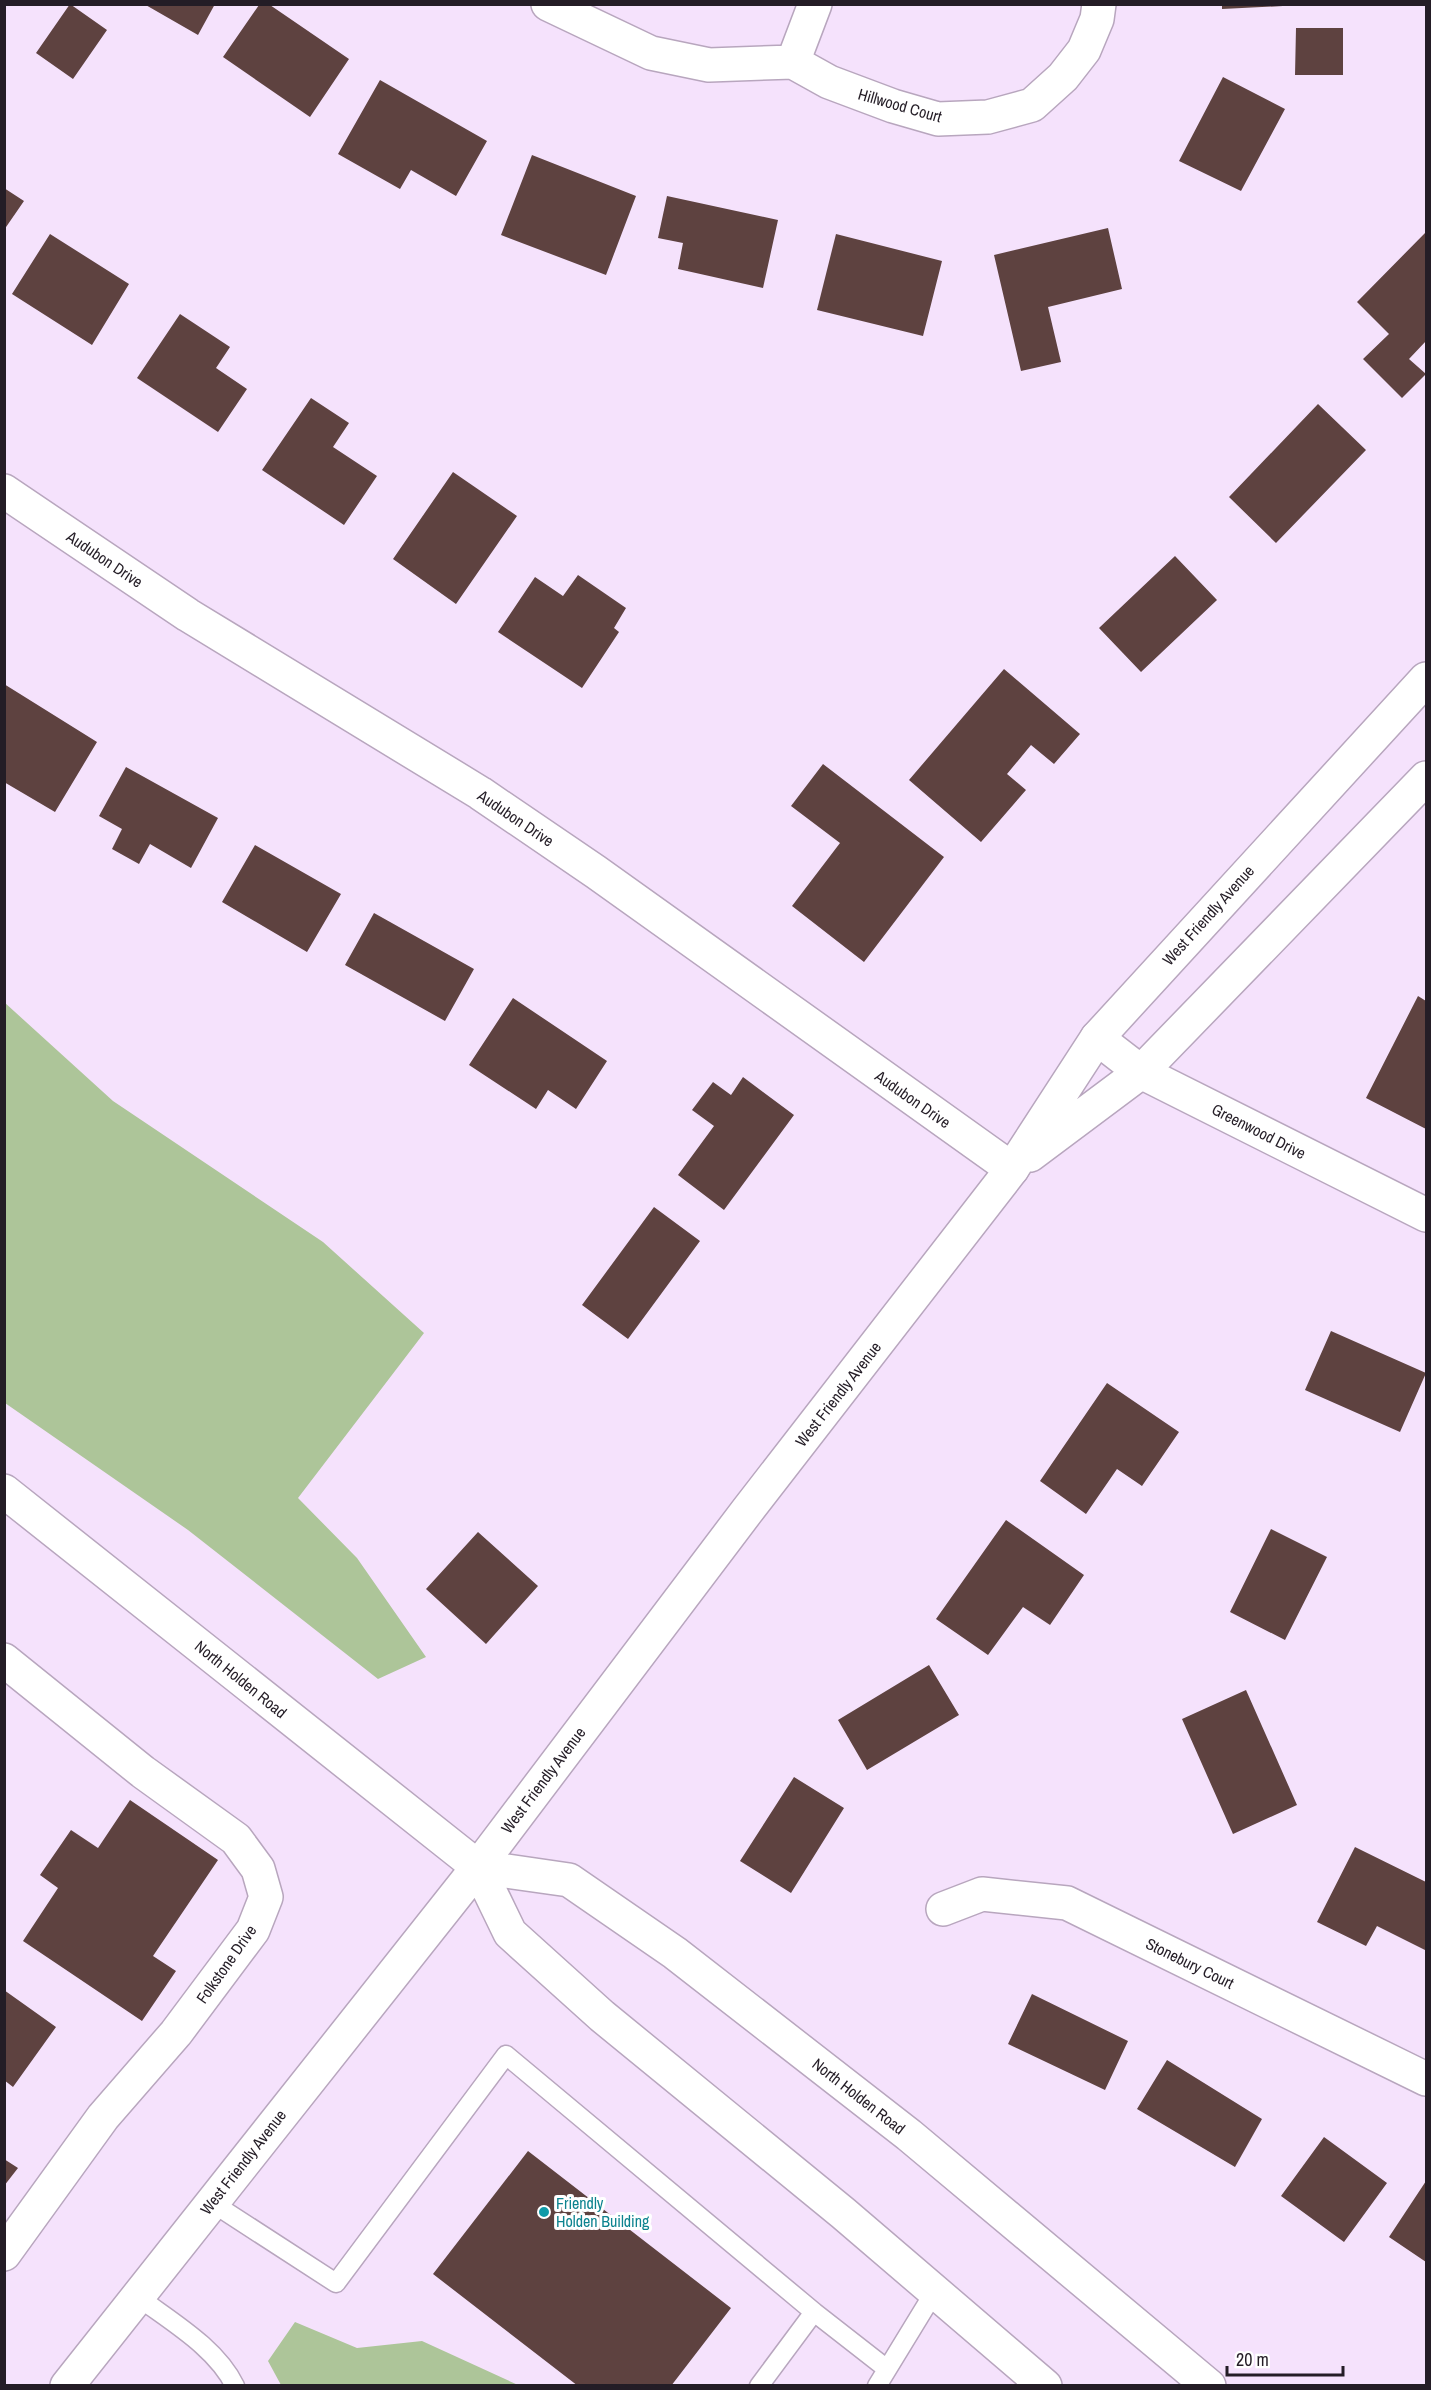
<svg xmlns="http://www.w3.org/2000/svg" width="1431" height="2390" font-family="'Archivo Narrow',sans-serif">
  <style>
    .green { fill: #adc599 }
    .building { fill: #5e4240 }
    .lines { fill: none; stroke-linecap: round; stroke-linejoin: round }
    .lane-casing { stroke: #b8a6be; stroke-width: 21 }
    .street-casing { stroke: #b8a6be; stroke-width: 36 }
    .secondary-casing { stroke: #b8a6be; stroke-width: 36 }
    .lane { stroke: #fff; stroke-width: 18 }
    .street { stroke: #fff; stroke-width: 33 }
    .secondary { stroke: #fff; stroke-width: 33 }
    .culture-dot { fill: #0f9aa8; stroke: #fff; stroke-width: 2 }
    .labels { text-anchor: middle; stroke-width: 6; stroke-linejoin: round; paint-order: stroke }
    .street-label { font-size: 16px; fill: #241d26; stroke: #fff }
    .culture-label { font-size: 16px; fill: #0d838f; stroke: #fff; text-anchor: start }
  </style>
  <rect width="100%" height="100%" fill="#f5e2fc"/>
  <!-- green -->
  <path class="green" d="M4,1002L113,1101L323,1242L424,1333L298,1498L357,1558L426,1657L378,1679L188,1530L5,1403Z
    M295,2322L357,2348L422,2341L518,2385H281L268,2361Z"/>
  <!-- building -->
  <path class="building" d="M70,4L107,30L73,79L36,53Z
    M144,4H215L198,35Z
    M1222,4H1283V6L1222,9Z
    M259,5H270L349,59L310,117L223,57Z
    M1296,28H1343V75H1295Z
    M1223,77L1285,109L1241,191L1179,161Z
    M380,80L487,141L456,196L411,170L400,189L338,154Z
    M532,155L636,196L606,275L501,235Z
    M4,188L24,201L4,230Z
    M667,196L778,220L763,288L678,269L683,243L658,238Z
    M1108,228L1122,289L1048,307L1061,362L1021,371L994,255Z
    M1426,232V341L1409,359L1426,374L1402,398L1363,359L1389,334L1357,302Z
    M50,234L129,284L92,345L12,294Z
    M836,234L942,261L923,336L817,310Z
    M180,314L230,347L216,368L247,389L218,432L137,378Z
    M311,398L349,423L333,447L377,476L344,525L262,470Z
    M1318,404L1366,450L1276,543L1229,497Z
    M453,472L517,516L456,604L393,559Z
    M1175,556L1217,600L1141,672L1099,628Z
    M578,575L626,608L614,628L619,632L582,688L498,632L535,577L563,596Z
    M1004,669L1080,734L1054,764L1031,745L1007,774L1026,790L981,842L909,780Z
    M4,684L97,742L55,812L4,782Z
    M823,764L944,857L864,962L792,906L840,843L791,806Z
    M126,767L218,818L191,868L150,844L139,864L112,849L122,829L99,816Z
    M255,845L341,894L307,952L222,902Z
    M374,913L474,969L445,1021L345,965Z
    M1418,996L1426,1001V1129L1366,1098Z
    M513,998L607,1061L576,1109L548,1090L536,1109L469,1065Z
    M743,1077L794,1115L724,1210L678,1175L714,1126L692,1110L713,1082L731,1095Z
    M654,1207L700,1241L628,1339L582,1305Z
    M1331,1331L1426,1373L1400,1432L1305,1390Z
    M1107,1383L1179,1432L1142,1486L1117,1469L1086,1514L1040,1481Z
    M1006,1520L1084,1575L1050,1625L1023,1607L988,1655L936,1619Z
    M1271,1529L1327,1557L1285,1640L1230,1612Z
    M478,1532L538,1586L486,1644L426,1589Z
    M929,1665L959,1715L867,1770L838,1720Z
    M1246,1690L1297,1805L1233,1834L1182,1719Z
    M794,1777L844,1808L791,1893L740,1861Z
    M130,1800L218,1860L153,1956L176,1971L142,2021L23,1941L58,1888L40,1875L71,1830L98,1848Z
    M1355,1847L1426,1882L1425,1950L1377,1926L1366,1946L1317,1922Z
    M4,1990L56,2027L13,2087L4,2080Z
    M1032,1994L1128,2041L1105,2090L1008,2044Z
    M1167,2060L1262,2119L1235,2167L1137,2109Z
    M1324,2137L1387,2183L1344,2242L1281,2196Z
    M528,2151L731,2308L671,2386H578L433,2274Z
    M4,2159L18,2168L4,2186Z
    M1426,2181V2262L1389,2237Z"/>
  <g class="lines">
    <defs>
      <path id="lane" d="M211,2202L336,2283L506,2055L814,2312
        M137,2296C170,2321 216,2347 235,2386
        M759,2386L814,2312L887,2369
        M877,2386L935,2291"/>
      <path id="street" d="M548,4L651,53L709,65L793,62L829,82L893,106L938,119L988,117L1032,105L1063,77L1084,50L1097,19L1099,4
        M793,62L815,4
        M4,491L188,615L480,793L596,872L1012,1169
        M1097,1038L1141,1072L1426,1215
        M4,1660L143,1772L236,1839L258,1869L266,1897L253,1930L176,2033L103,2117L4,2254
        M943,1909L982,1894L1067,1903L1426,2079"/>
      <path id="secondary" d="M1030,1155L1141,1072L1426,778
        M4,1491L478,1867L510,1933L602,2016L843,2213L1045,2386
        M478,1867L569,1880L675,1953L909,2135L1209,2386
        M67,2386L478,1867L747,1511L1012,1169L1097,1038L1426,679"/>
    </defs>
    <!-- lane casing -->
    <use href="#lane" class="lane-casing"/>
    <!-- street casing -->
    <use href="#street" class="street-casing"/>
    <!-- secondary casing -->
    <use href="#secondary" class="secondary-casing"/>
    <!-- lane -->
    <use href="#lane" class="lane"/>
    <!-- street -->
    <use href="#street" class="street"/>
    <!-- secondary -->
    <use href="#secondary" class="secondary"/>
  </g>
  <!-- markers -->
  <circle class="culture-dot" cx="544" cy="2212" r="6"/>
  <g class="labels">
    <!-- street labels -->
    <g class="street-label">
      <text transform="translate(900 105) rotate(16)" y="6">Hillwood Court</text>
      <text transform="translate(105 559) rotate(34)" y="6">Audubon Drive</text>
      <text transform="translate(516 818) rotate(34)" y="6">Audubon Drive</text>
      <text transform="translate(1208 915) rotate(-48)" y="6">West Friendly Avenue</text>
      <text transform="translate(913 1099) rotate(35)" y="6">Audubon Drive</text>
      <text transform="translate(1259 1131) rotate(27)" y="6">Greenwood Drive</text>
      <text transform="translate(838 1394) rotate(-52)" y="6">West Friendly Avenue</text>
      <text transform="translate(241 1679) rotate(39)" y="6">North Holden Road</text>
      <text transform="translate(543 1780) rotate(-53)" y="6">West Friendly Avenue</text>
      <text transform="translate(1190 1963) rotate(26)" y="6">Stonebury Court</text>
      <text transform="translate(226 1964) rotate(-55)" y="6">Folkstone Drive</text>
      <text transform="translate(859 2096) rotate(38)" y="6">North Holden Road</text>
      <text transform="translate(243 2162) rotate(-52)" y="6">West Friendly Avenue</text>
    </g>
    <!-- culture labels -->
    <g class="culture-label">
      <text x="556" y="2209">Friendly<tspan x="556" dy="18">Holden Building</tspan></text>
    </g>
  </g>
  <!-- border -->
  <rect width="1431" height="2390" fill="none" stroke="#241d26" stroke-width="12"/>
  <!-- scale -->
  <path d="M1227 2366v9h116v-9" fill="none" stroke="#241d26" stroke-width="3"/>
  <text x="1236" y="2366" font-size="18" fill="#241d26" stroke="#ffffff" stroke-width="4.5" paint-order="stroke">20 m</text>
</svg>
